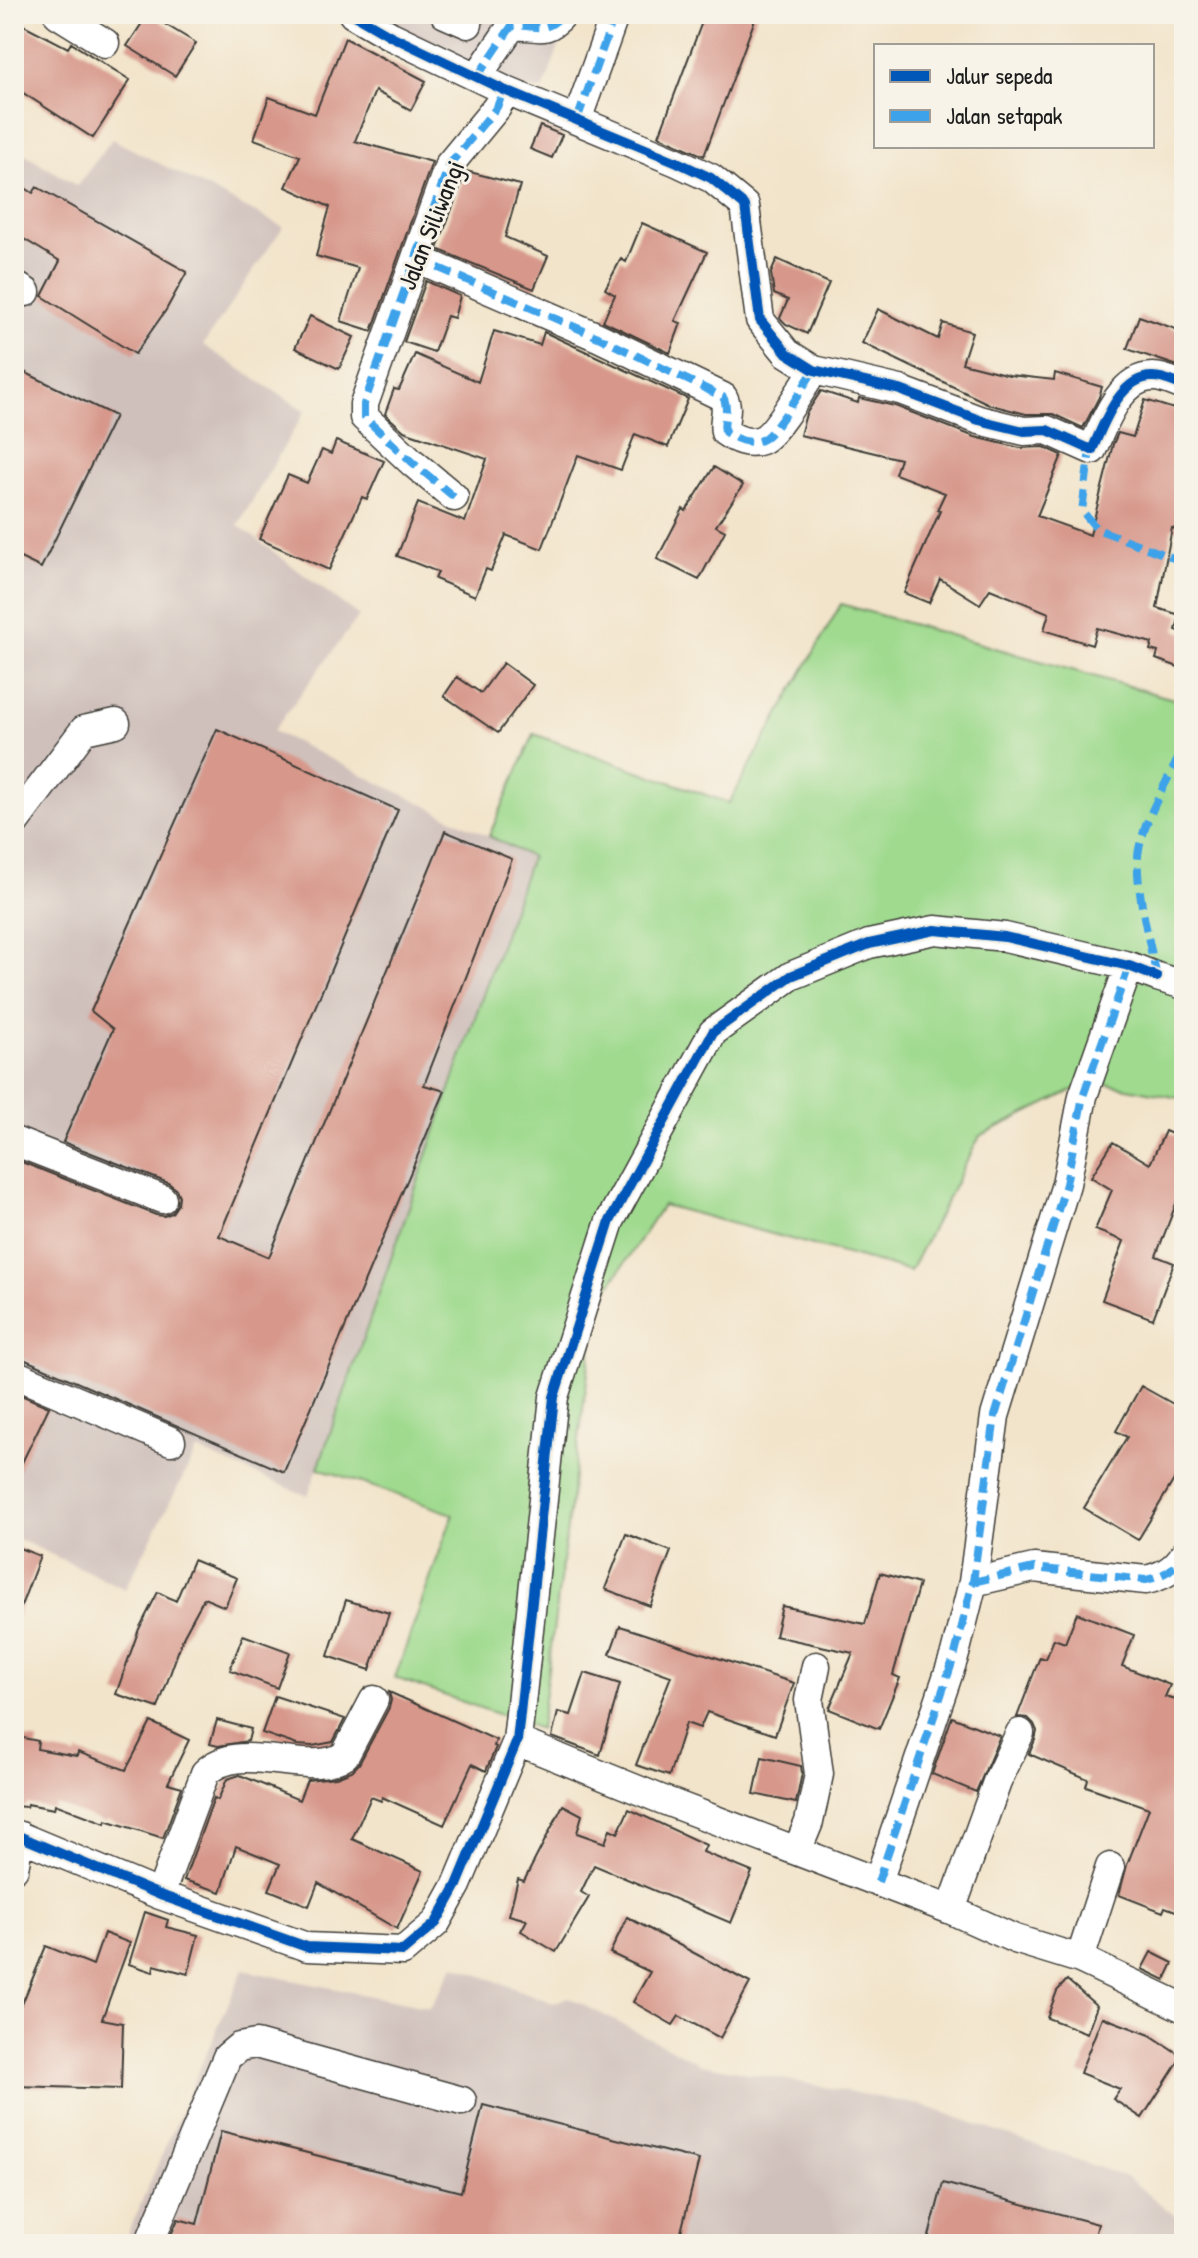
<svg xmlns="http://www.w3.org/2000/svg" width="1198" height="2258" font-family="'Patrick Hand',sans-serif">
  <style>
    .industrial { fill: #cfc0bb }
    .green { fill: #9fda8e; stroke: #5e7b55; stroke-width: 2 }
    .building { fill: #d7988b }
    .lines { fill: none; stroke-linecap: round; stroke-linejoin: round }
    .minor-casing { stroke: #3c3a36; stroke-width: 31 }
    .minor { stroke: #fff; stroke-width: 28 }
    .quiet { stroke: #3da2ea; stroke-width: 8; stroke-dasharray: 16 8; stroke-linecap: butt }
    .cycleway-casing { stroke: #f7f3e8; stroke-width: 15 }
    .cycleway { stroke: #0057b8; stroke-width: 10 }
    .labels { text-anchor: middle; stroke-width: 6; stroke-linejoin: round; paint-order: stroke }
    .street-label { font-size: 26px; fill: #1c1c1c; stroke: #f7f3e8 }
  </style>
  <rect width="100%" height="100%" fill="#f7f3e8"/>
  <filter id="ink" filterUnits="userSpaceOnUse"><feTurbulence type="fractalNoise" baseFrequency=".0125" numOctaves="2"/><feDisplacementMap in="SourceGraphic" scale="16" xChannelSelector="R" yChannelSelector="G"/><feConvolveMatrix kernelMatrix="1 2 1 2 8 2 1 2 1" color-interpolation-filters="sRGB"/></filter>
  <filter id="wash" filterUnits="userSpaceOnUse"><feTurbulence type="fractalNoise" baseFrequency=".006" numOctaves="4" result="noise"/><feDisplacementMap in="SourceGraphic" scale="32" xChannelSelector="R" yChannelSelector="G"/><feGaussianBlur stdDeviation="1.8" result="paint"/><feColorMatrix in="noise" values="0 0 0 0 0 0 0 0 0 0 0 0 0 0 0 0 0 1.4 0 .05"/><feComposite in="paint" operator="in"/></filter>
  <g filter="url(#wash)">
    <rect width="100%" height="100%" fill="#f2e4ca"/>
    <!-- industrial -->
    <path class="industrial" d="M338,14H571L543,90L478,88Z
      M112,139L283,227L203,345L305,411L238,525L359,616L273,731L531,857L308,1496L197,1450L125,1589L14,1537V147L77,186Z
      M454,1965L553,2003L568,1997L701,2064L925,2106L1128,2178L1184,2223V2244H123L243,1970L430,2008Z"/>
    <!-- green -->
    <path class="green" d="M841,604L1184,702V1099L1092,1081L980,1136L910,1271L663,1205L597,1305L540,1729L395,1678L453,1514L318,1468L531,857L489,836L534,734L729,803Z"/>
    <g id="blocks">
      <!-- building -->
      <path class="building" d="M148,14L196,43L175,76L127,46Z
        M705,14H757L704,156L659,136Z
        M14,20L68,48L71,43L130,80L93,138L14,87Z
        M345,38L426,81L411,110L375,91L355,141L432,162L372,331L341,321L358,268L316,256L330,207L286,187L300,156L254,139L269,97L315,114Z
        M540,126L562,135L552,158L530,149Z
        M466,171L520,185L505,237L548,256L534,289L437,249Z
        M14,181L33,193L37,187L187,272L166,310L135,354L42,296L60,261L14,233Z
        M642,223L707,252L675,321L681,323L670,353L603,321L615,295L605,289L621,259L626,262Z
        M777,259L829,283L807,334L786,324L780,318L788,300L774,294L771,273Z
        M426,281L460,296L454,318L447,316L434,352L404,342Z
        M878,309L938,339L943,323L972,332L962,363L1009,375L1054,380L1055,373L1102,387L1099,397L1083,428L1053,414H1026L991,405L862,343Z
        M310,316L354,337L339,369L295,348Z
        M1139,316L1184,332V368L1127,349Z
        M494,331L540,345L544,332L688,399L668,447L635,434L621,470L578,455L542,549L506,535L491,571L486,569L475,596L435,579L438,572L397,556L418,503L465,522L487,459L404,431L385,414L394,389L399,390L415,354L478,382Z
        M20,370L115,416L41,568L14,555V383Z
        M821,391L858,403L859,398L895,406L975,437L1020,448L1044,447L1062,455L1037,516L1090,535L1113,444L1118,433L1133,437L1145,400L1184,412V532L1172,528L1157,608L1180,615L1176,630L1184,633V669L1156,659L1158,652L1150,650L1152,643L1097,628L1092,645L1044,630L1049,613L990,589L980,604L940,579L929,603L904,593L940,511L937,510L945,493L895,474L900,459L800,435L806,414Z
        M336,441L384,461L367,499L362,497L329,570L259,539L288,475L307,483L322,450L331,454Z
        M714,467L743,485L716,526L725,531L699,580L657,559L683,509L686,511Z
        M503,663L533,685L498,733L444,696L457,677L481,693Z
        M217,729L398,810L219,1236L269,1257L445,831L512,859L424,1085L445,1091L284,1472L21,1358L14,1357V1159L156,1215L164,1216L172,1213L178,1204L179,1196L176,1189L168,1183L63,1142L113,1029L91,1011Z
        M1165,1131L1184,1139V1183L1156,1256L1174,1263L1153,1319L1102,1300L1124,1241L1095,1230L1112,1190L1091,1177L1113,1142L1150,1164Z
        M1141,1386L1184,1410V1463L1138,1540L1084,1508L1127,1437L1116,1431Z
        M14,1392L49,1407L14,1479Z
        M626,1534L671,1551L650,1606L605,1589Z
        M14,1546L40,1556L16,1619H14Z
        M193,1560L237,1578L225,1607L204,1598L184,1635L158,1708L116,1694L139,1629L158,1592L176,1601Z
        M880,1573L919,1584L893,1675L900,1678L879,1729L829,1709L853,1653L775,1636L782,1606L865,1624Z
        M346,1600L389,1613L370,1670L328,1656Z
        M1077,1613L1134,1635L1122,1666L1170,1685L1165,1697L1184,1702V1914L1165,1907L1163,1912L1119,1895L1127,1865L1149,1808L1086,1786L1088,1779L1029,1754L1035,1740L1037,1731L1034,1724L1028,1718L1017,1717L1040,1657L1046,1659L1054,1639L1065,1643Z
        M620,1626L794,1683L775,1735L707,1712L700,1728L686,1723L669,1776L636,1765L671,1676L610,1654Z
        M243,1635L290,1652L277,1688L230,1670Z
        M585,1673L620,1684L600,1755L552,1737L558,1712L571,1715Z
        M389,1692L496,1740L494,1746L496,1747L486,1771L472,1764L444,1825L382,1797L381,1801L371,1797L352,1839L423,1871L397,1929L318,1883L309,1906L269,1890L280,1864L236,1846L221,1892L184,1880L214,1798L218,1800L227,1779L240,1775L299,1800L307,1780L336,1777L352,1771L359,1764L389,1708L391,1700Z
        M275,1696L345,1719L333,1742L312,1746L297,1745L262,1733Z
        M952,1717L1000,1736L976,1792L932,1774Z
        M217,1720L251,1729L248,1741L218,1746L210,1744Z
        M151,1722L189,1740L168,1783L182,1787L163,1838L106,1820L105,1823L55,1804L54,1809L27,1804L26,1807L14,1806V1736L38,1741L37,1749L77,1756L78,1752L126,1770Z
        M762,1757L801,1766L802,1773L796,1803L754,1794Z
        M563,1805L582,1815L577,1833L605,1843L610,1829L618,1833L629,1809L706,1845L703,1852L752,1872L731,1923L594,1865L581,1892L589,1897L556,1952L521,1931L527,1920L509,1915L518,1879L524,1881Z
        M145,1912L168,1920L166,1927L198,1935L188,1974L154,1965L153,1972L129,1964Z
        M627,1917L750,1983L720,2038L679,2016L673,2025L633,2002L650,1972L610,1953Z
        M104,1933L130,1943L102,2019L123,2023L121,2089L14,2086V2002L22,2004L46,1946L93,1965Z
        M1151,1952L1173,1963L1165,1980L1142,1969Z
        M1067,1980L1097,2006L1087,2033L1047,2018L1057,1991Z
        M1102,2017L1150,2035L1182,2056L1142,2118L1113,2099L1120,2089L1080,2073Z
        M483,2105L699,2160L678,2244H167L178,2219L197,2224L221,2131L461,2192Z
        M943,2183L1098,2224L1093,2244H927Z"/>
    </g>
  </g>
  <g filter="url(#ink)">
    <use href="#blocks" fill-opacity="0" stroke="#3c3a36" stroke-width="2"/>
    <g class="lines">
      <defs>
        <path id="minor" d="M58,14L105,43
          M353,14L391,36L504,90L677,162L711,178L745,206L760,320L787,353L814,370L900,390L979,420L1024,431L1047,430L1092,450C1103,426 1120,375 1154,377C1163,377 1175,383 1184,386
          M445,14L468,24
          M477,77L511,27C533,21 542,38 563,14
          M577,120L615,14
          M416,258L598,337L723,397C730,409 722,420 725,432C735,439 749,445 761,440C775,435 804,385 814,370
          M14,285L26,292
          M454,497L413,463L364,417V404L449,165L497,107L504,90
          M14,823L84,730L116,723
          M14,1141L162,1199
          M14,1374L171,1441
          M973,1582L1034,1568L1146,1580C1163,1576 1174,1570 1184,1555
          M517,1741L658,1798L951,1910L1015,1939L1080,1959L1184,2008
          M14,1834L160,1895L307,1947L403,1951L436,1923L457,1885L517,1741L554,1397L610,1221L713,1032L791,976L869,944L935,930L1005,937L1129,966L1157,977L1184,985
          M797,1851L809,1822L819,1774L809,1700L816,1666
          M14,1868L20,1836
          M878,1882L955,1654L973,1582L995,1416L1066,1184L1083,1096L1129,966
          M160,1895L205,1773C241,1737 308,1780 345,1755L374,1700
          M951,1910L997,1782L1020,1733
          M1080,1959L1110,1867
          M149,2244L227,2057L239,2047L256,2044L462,2101"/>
      </defs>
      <!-- minor casing -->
      <use href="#minor" class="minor-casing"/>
      <!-- minor -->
      <use href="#minor" class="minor"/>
      <!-- quiet -->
      <path class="quiet" d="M477,77L511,27C533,21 542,38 563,14
        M577,120L615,14
        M416,258L598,337L723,397C730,409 722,420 725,432C735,439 749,445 761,440C775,435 804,385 814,370
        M1095,445L1089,457L1082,511L1097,529L1184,562
        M454,497L413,463L364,417V404L449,165L497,107L504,90
        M1157,977C1150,945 1133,879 1139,849C1147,813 1168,780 1184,747
        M973,1582L1034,1568L1146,1580C1163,1576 1174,1570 1184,1555
        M878,1882L955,1654L973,1582L995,1416L1066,1184L1083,1096L1129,966"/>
      <defs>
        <path id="cycleway" d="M353,14L391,36L504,90L677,162L711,178L745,206L760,320L787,353L814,370L900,390L979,420L1024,431L1047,430L1092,450C1103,426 1120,375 1154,377C1163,377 1175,383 1184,386
          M14,1834L160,1895L307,1947L403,1951L436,1923L457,1885L517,1741L554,1397L610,1221L713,1032L791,976L869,944L935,930L1005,937L1129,966L1157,977"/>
      </defs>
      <!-- cycleway casing -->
      <use href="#cycleway" class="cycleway-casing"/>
      <!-- cycleway -->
      <use href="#cycleway" class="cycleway"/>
    </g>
  </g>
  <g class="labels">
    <!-- street labels -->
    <g class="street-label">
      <text transform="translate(431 225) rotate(-68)" y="9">Jalan Siliwangi</text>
    </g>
  </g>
  <!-- margin -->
  <rect width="1198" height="2258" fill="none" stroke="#f7f3e8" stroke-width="48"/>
  <!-- legend -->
  <rect x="874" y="44" width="280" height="104" fill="#f7f3e8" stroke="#9f9d96" stroke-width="2"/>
  <rect x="890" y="70" width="40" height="12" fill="#0057b8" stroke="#9f9d96" stroke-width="2"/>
  <text x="946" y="84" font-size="24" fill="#1c1c1c">Jalur sepeda</text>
  <rect x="890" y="110" width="40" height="12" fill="#3da2ea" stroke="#9f9d96" stroke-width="2"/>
  <text x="946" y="124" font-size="24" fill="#1c1c1c">Jalan setapak</text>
</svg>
